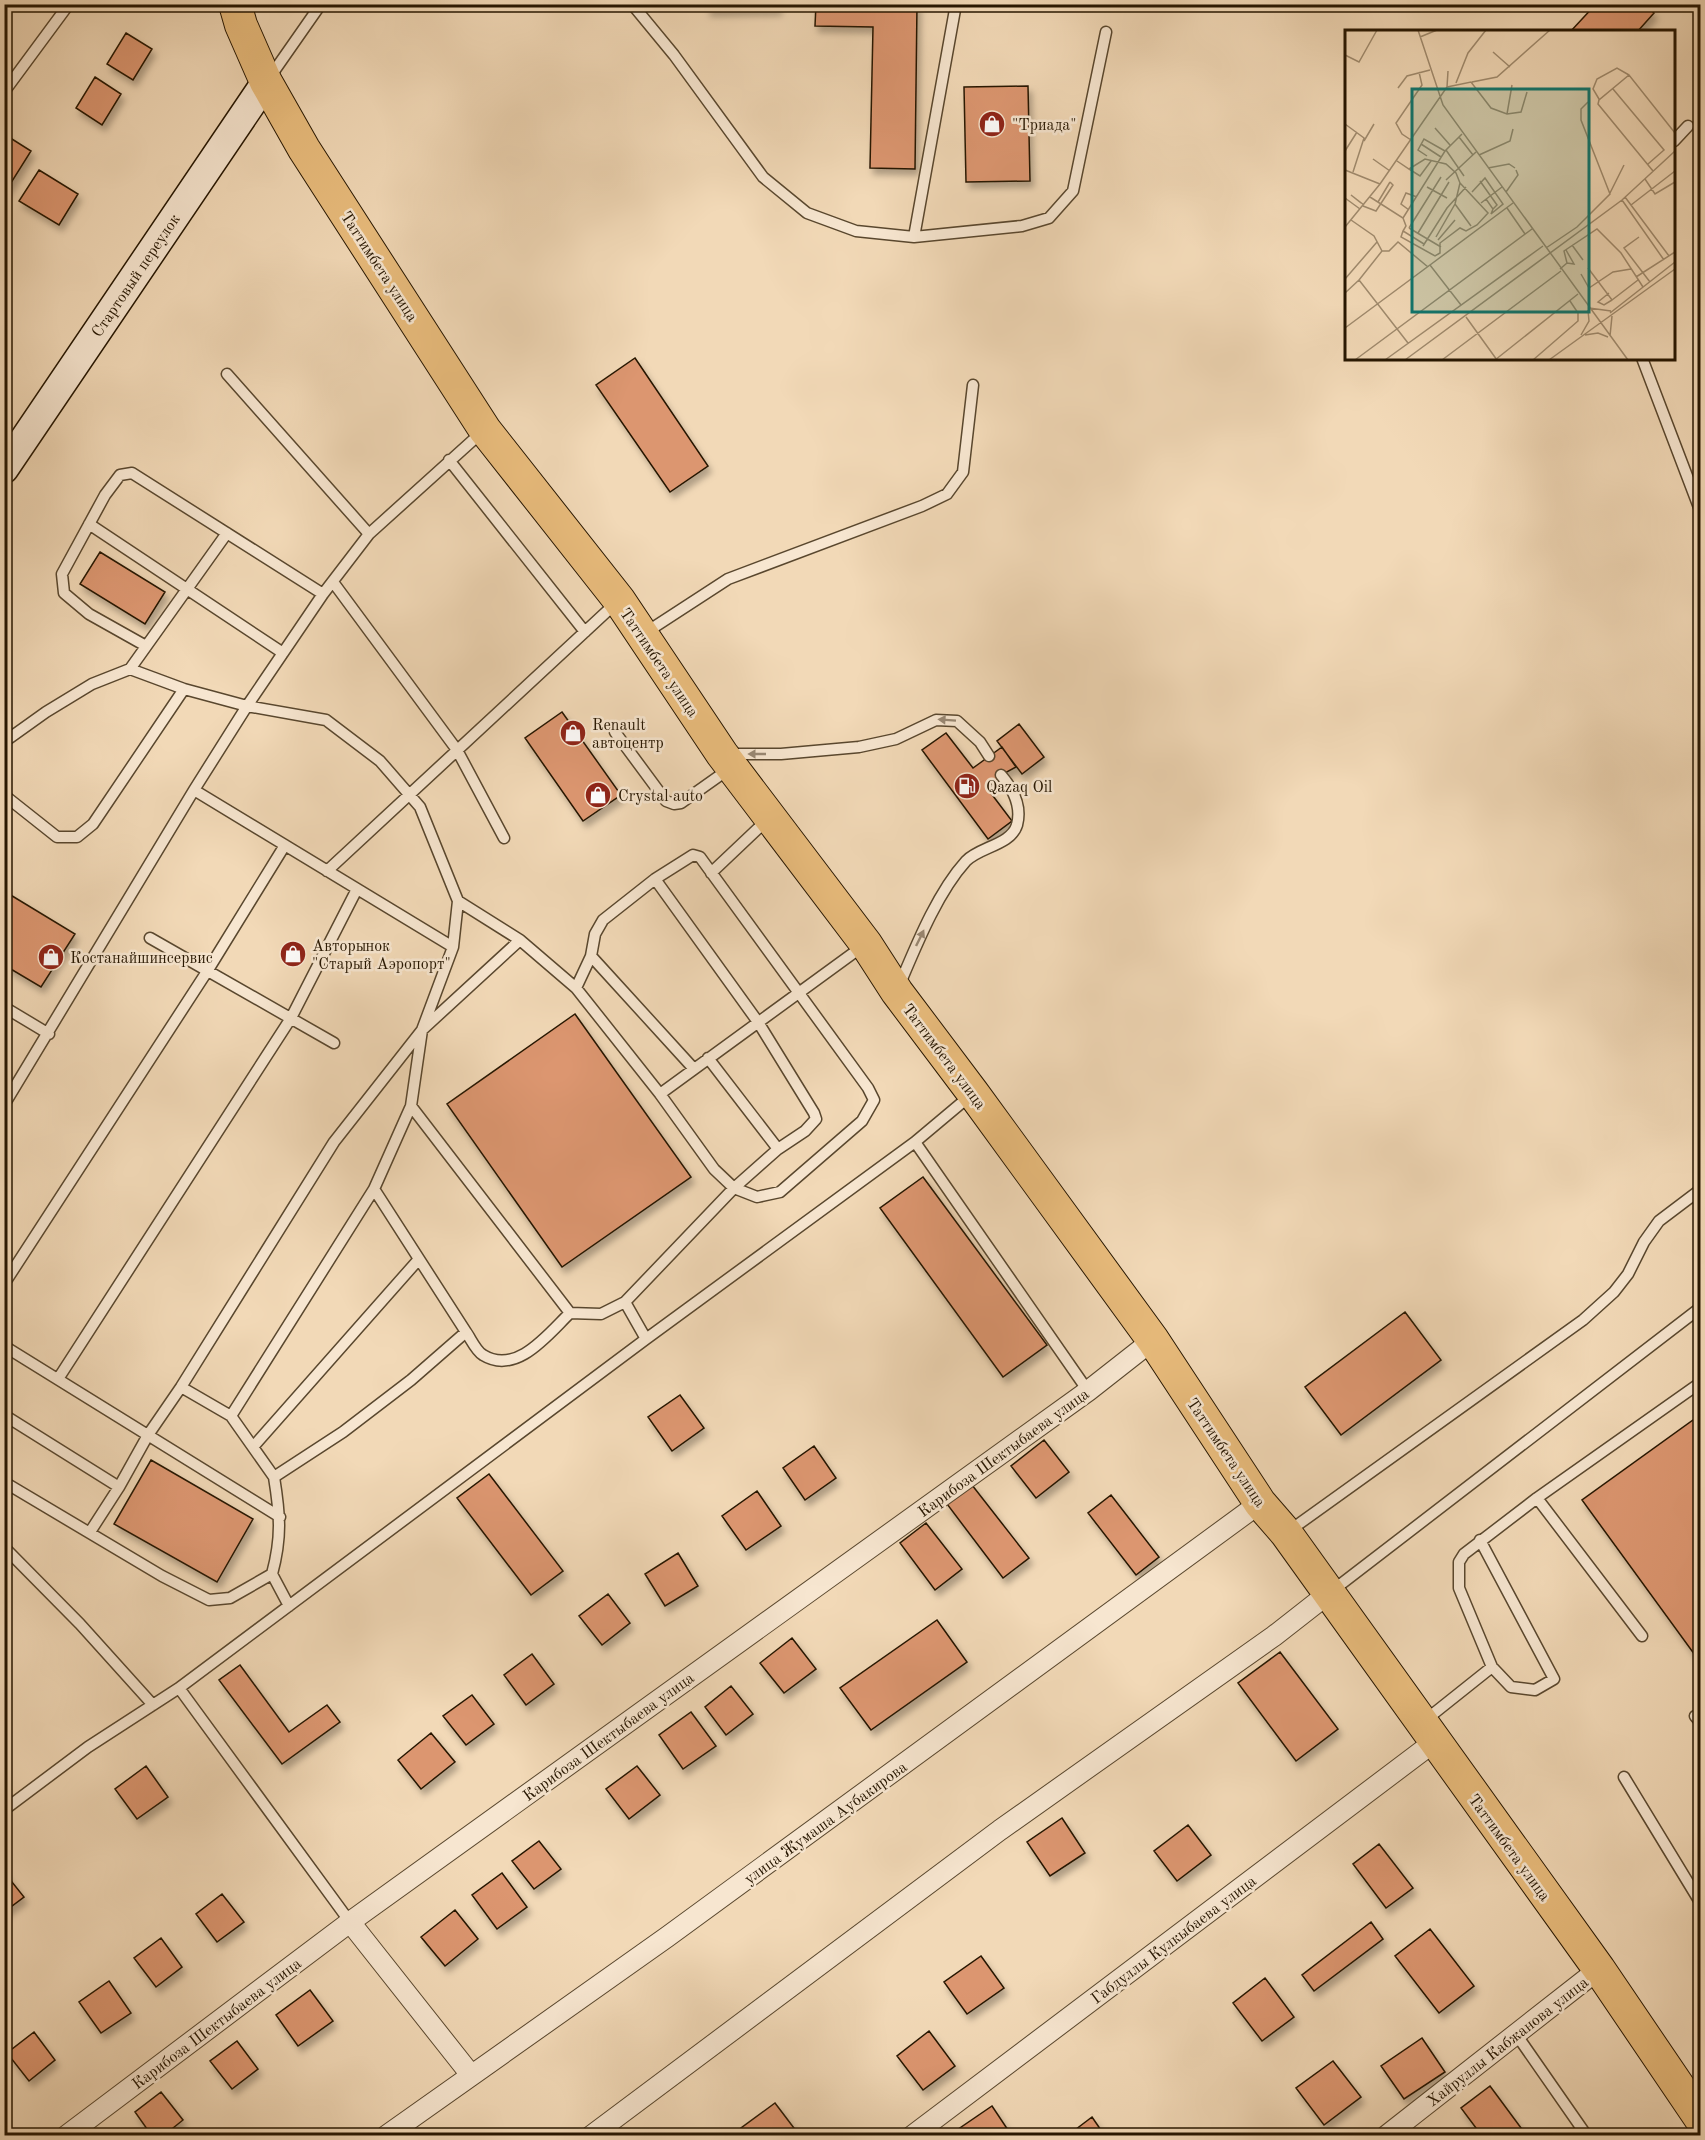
<svg xmlns="http://www.w3.org/2000/svg" width="1705" height="2140" font-family="'Old Standard TT',serif">
  <style>
    .building { fill: #dc966f; stroke: #261601; stroke-width: 1.5; filter: url(#shadow) }
    .lines { fill: none; stroke-linecap: round; stroke-linejoin: round }
    .lane-casing { stroke: #59472e; stroke-width: 13 }
    .street-casing { stroke: #59472e; stroke-width: 22 }
    .secondary-casing { stroke: #261601; stroke-width: 31 }
    .primary-casing { stroke: #261601; stroke-width: 34 }
    .lane { stroke: #f7e6d0; stroke-width: 10 }
    .street { stroke: #f7e6d0; stroke-width: 20 }
    .secondary { stroke: #f7e6d0; stroke-width: 28 }
    .primary { stroke: #e9bc7c; stroke-width: 32 }
    .oneway { fill: #998873 }
    .labels { text-anchor: middle; stroke-width: 5; stroke-linejoin: round; paint-order: stroke }
    .poi-label { font-size: 16px; fill: #261601; stroke: #f7e6d0; text-anchor: start }
    .street-label { font-size: 16px; fill: #261601; stroke: #f7e6d0 }
    .inset-road { fill: none; stroke: #a08b6e; stroke-width: 1.5 }
    .view { fill: #0f766e; fill-opacity: 0.15; stroke: #0f766e; stroke-width: 3 }
    .inset-edge { fill: none; stroke: #261601; stroke-width: 3 }
  </style>
  <defs>
    <filter id="shadow"><feDropShadow dx="3.5" dy="6" stdDeviation="3" flood-color="#0004"/></filter>
  </defs>
  <rect width="100%" height="100%" fill="#f2d9b7"/>
  <filter id="stains"><feTurbulence type="fractalNoise" baseFrequency=".00333" numOctaves="4"/><feColorMatrix values="0 0 0 0 .2 0 0 0 0 .09 0 0 0 0 .02 0 0 0 .5 -.17"/></filter>
  <radialGradient id="worn" r=".72"><stop offset=".6" stop-color="#630" stop-opacity="0"/><stop offset="1" stop-color="#630" stop-opacity=".3"/></radialGradient>
  <!-- building -->
  <path class="building" d="M707,4H778V9L707,10Z
    M816,4H917L915,169L870,168L873,27L815,26Z
    M1596,4H1645L1654,13L1637,32H1570Z
    M126,33L152,49L133,80L107,64Z
    M95,77L121,94L102,125L76,108Z
    M1028,86L1030,181L966,182L964,87Z
    M4,134L31,151L4,194Z
    M39,170L78,194L59,225L19,201Z
    M635,358L708,466L670,492L596,385Z
    M100,552L165,592L145,624L80,584Z
    M562,712L621,795L583,821L525,738Z
    M1019,724L1044,757L1022,774L997,741Z
    M946,733L973,768L1002,747L1016,767L1001,775L987,788L1012,821L988,839L922,750Z
    M4,891L75,934L41,987L4,965Z
    M575,1014L691,1177L562,1267L447,1104Z
    M923,1177L1047,1345L1003,1377L880,1208Z
    M1405,1312L1441,1360L1341,1435L1305,1387Z
    M680,1395L704,1428L672,1451L648,1417Z
    M1700,1415V1662L1582,1500Z
    M1044,1440L1069,1472L1036,1498L1011,1466Z
    M814,1446L836,1478L805,1500L783,1468Z
    M151,1460L253,1519L217,1582L114,1524Z
    M489,1474L563,1571L531,1595L457,1498Z
    M972,1485L1029,1558L1003,1578L947,1504Z
    M757,1491L781,1526L746,1550L722,1516Z
    M1111,1495L1159,1557L1136,1575L1088,1513Z
    M926,1523L962,1569L935,1590L900,1543Z
    M678,1553L698,1586L665,1606L645,1574Z
    M608,1594L630,1623L602,1645L579,1616Z
    M937,1620L967,1662L871,1730L840,1688Z
    M792,1638L816,1669L784,1693L760,1663Z
    M1280,1652L1338,1729L1296,1761L1238,1683Z
    M532,1654L554,1684L526,1705L504,1675Z
    M240,1665L289,1732L327,1705L340,1722L282,1764L219,1680Z
    M731,1686L753,1714L726,1735L705,1707Z
    M472,1695L494,1724L466,1745L443,1716Z
    M691,1712L716,1746L683,1769L659,1735Z
    M431,1733L455,1762L421,1789L398,1760Z
    M146,1766L168,1797L137,1819L115,1789Z
    M637,1766L660,1795L629,1819L606,1789Z
    M1062,1818L1085,1853L1050,1876L1027,1842Z
    M1188,1825L1211,1855L1177,1881L1154,1851Z
    M539,1841L561,1869L534,1889L512,1861Z
    M1379,1844L1413,1888L1386,1908L1353,1864Z
    M4,1872L24,1897L4,1912Z
    M502,1873L527,1907L497,1929L472,1895Z
    M222,1894L244,1922L217,1942L196,1914Z
    M455,1910L478,1939L445,1966L421,1937Z
    M1371,1922L1383,1939L1314,1991L1302,1975Z
    M1430,1929L1474,1986L1439,2013L1395,1956Z
    M161,1938L182,1967L156,1987L134,1958Z
    M981,1956L1004,1988L967,2014L944,1982Z
    M1265,1978L1294,2017L1262,2041L1233,2003Z
    M109,1981L131,2013L101,2033L79,2002Z
    M310,1990L333,2021L298,2046L276,2015Z
    M929,2031L955,2066L923,2090L897,2056Z
    M34,2032L55,2060L29,2081L7,2053Z
    M1422,2038L1445,2072L1404,2099L1381,2066Z
    M237,2041L258,2069L232,2089L210,2061Z
    M1333,2061L1361,2097L1324,2125L1296,2088Z
    M1490,2086L1527,2136H1482L1461,2108Z
    M161,2092L183,2120L163,2136H152L135,2112Z
    M775,2103L800,2136H747L741,2128Z
    M992,2106L1012,2136H956L954,2132Z
    M1092,2117L1105,2136H1067Z"/>
  <g class="lines">
    <defs>
      <path id="lane" d="M632,4L674,55L763,177L807,213L856,231L914,237L1022,226L1049,218L1073,191L1106,32
        M270,77L321,4
        M4,92L69,4
        M1674,141L1688,126
        M914,237L956,4
        M1642,358L1700,510
        M227,374L369,534
        M449,460L585,632
        M89,524L283,653
        M333,582L457,750L504,838
        M645,633L728,579L922,506L947,494L963,472L973,385
        M146,646L89,614L64,593L62,574L105,495L120,475L132,473L323,594
        M130,669L227,533
        M615,732L666,801L674,804L681,803L729,769
        M4,742L46,712L92,684L130,669L184,689L247,706L326,720L380,761L420,807L458,901L453,947L422,1030L411,1106L374,1189L231,1416
        M729,754H781L859,747L896,739L936,720L957,721L980,742L989,756
        M194,790L453,947
        M4,795L57,837H77L93,824L184,689
        M327,871L617,602
        M711,873L767,820
        M655,879L758,1022L814,1113L816,1119L805,1131L778,1149
        M150,938L334,1043
        M591,956L694,1069
        M899,986C916,946 937,893 966,861C979,847 1011,845 1017,825C1022,806 1014,790 1001,775
        M576,988L591,956L595,934L603,920L655,879L693,855L700,857L868,1088L874,1100L862,1121L780,1192L757,1197L734,1188L778,1149L708,1058
        M4,1007L49,1034
        M660,1094L863,946
        M4,1105L194,790L247,706L323,594L369,534L482,432
        M411,1106L570,1313
        M915,1142L1088,1391
        M374,1189L466,1332
        M4,1284L208,970L285,845
        M625,1302L646,1339
        M4,1346L280,1517
        M58,1379L291,1018L357,889
        M181,1387L231,1416L274,1477
        M4,1415L119,1487
        M253,1447L419,1259
        M4,1482L162,1576L209,1600L230,1598L272,1574C282,1537 280,1514 274,1477L343,1432L411,1380L466,1332C471,1339 476,1351 483,1355C517,1376 549,1333 570,1313L601,1314L625,1302L734,1188L714,1169L660,1094L576,988L520,940L458,901
        M1537,1498L1642,1636
        M1289,1531L1583,1320L1614,1292L1628,1274L1644,1242L1659,1221L1700,1190
        M90,1532L119,1487L148,1435L181,1387L334,1142L422,1030L520,940
        M1480,1540L1554,1679L1535,1690L1511,1687L1492,1667
        M4,1547L80,1624L153,1705
        M272,1574L289,1606
        M1332,1591L1700,1308
        M179,1688L646,1339L915,1142L971,1095
        M1695,1716L1700,1722
        M1423,1722L1492,1667L1459,1588V1562L1464,1554L1537,1498L1700,1383
        M1624,1777L1700,1902
        M4,1810L88,1747L179,1688L350,1922
        M1516,2034L1587,2136"/>
      <path id="street" d="M350,1922L471,2075
        M66,2136L350,1922L1088,1391L1153,1340
        M386,2136L667,1937L1260,1503
        M591,2136L1000,1830L1274,1636L1329,1593
        M912,2136L1434,1742
        M1386,2136L1599,1969"/>
      <path id="secondary" d="M4,469L266,82"/>
      <path id="primary" d="M235,4L241,25L266,82L304,149L485,430L619,600L722,754L866,944L897,992L973,1093L1153,1340L1260,1503L1286,1533L1599,1969L1700,2118"/>
    </defs>
    <!-- lane casing -->
    <use href="#lane" class="lane-casing"/>
    <!-- street casing -->
    <use href="#street" class="street-casing"/>
    <!-- secondary casing -->
    <use href="#secondary" class="secondary-casing"/>
    <!-- primary casing -->
    <use href="#primary" class="primary-casing"/>
    <!-- lane -->
    <use href="#lane" class="lane"/>
    <!-- street -->
    <use href="#street" class="street"/>
    <!-- secondary -->
    <use href="#secondary" class="secondary"/>
    <!-- primary -->
    <use href="#primary" class="primary"/>
  </g>
  <!-- one-way arrows -->
  <defs><path id="oneway-solid" d="M-6-.8H1V-3.2L6.5 0L1 3.2V.8H-6Z" transform="scale(1.5)"/></defs>
  <g class="oneway">
    <use href="#oneway-solid" transform="translate(947 720) rotate(-176)"/>
    <use href="#oneway-solid" transform="translate(757 754) rotate(-180)"/>
    <use href="#oneway-solid" transform="translate(920 938) rotate(-64)"/>
  </g>
  <!-- icons -->
  <defs>
    <symbol id="shop-disc" viewBox="-11 -11 22 22"><circle r="9.5" fill="#8f2418" stroke="#f7e6d0"/><path d="M-5-2.5h2.3a2.7 3.5 0 0 1 5.4 0H5L5.5 6h-11ZM-1.5-2.5h3a1.5 2.3 0 0 0-3 0Z" fill="#fff"/></symbol>
    <symbol id="fuel-disc" viewBox="-11 -11 22 22"><circle r="9.5" fill="#8f2418" stroke="#f7e6d0"/><path d="M-5.5-6h7V0h2V4h1.3V-2.5L3-4.5l.8-.8L6-3V5H2.5V1h-1V6h-7ZM-4.2-4.7v3.2H.2V-4.7Z" fill="#fff"/></symbol>
  </defs>
  <g fill-rule="evenodd">
    <use href="#shop-disc" x="977" y="109" width="30" height="30"/>
    <use href="#shop-disc" x="558" y="718" width="30" height="30"/>
    <use href="#fuel-disc" x="952" y="771" width="30" height="30"/>
    <use href="#shop-disc" x="583" y="780" width="30" height="30"/>
    <use href="#shop-disc" x="278" y="939" width="30" height="30"/>
    <use href="#shop-disc" x="36" y="942" width="30" height="30"/>
  </g>
  <g class="labels">
    <!-- poi labels -->
    <g class="poi-label">
      <text x="1012" y="130">"Триада"</text>
      <text x="592" y="730">Renault<tspan x="592" dy="18">автоцентр</tspan></text>
      <text x="986" y="792">Qazaq Oil</text>
      <text x="618" y="801">Crystal auto</text>
      <text x="312" y="951">Авторынок<tspan x="312" dy="18">"Старый Аэропорт"</tspan></text>
      <text x="70" y="963">Костанайшинсервис</text>
    </g>
    <!-- street labels -->
    <g class="street-label">
      <text transform="translate(380 266) rotate(57)" y="6">Таттимбета улица</text>
      <text transform="translate(135 275) rotate(-56)" y="6">Стартовый переулок</text>
      <text transform="translate(660 662) rotate(56)" y="6">Таттимбета улица</text>
      <text transform="translate(945 1056) rotate(53)" y="6">Таттимбета улица</text>
      <text transform="translate(1003 1452) rotate(-36)" y="6">Карибоза Шектыбаева улица</text>
      <text transform="translate(1227 1452) rotate(56)" y="6">Таттимбета улица</text>
      <text transform="translate(608 1736) rotate(-36)" y="6">Карибоза Шектыбаева улица</text>
      <text transform="translate(825 1822) rotate(-36)" y="6">улица Жумаша Аубакирова</text>
      <text transform="translate(1510 1847) rotate(54)" y="6">Таттимбета улица</text>
      <text transform="translate(1173 1939) rotate(-37)" y="6">Габдуллы Кулкыбаева улица</text>
      <text transform="translate(216 2023) rotate(-37)" y="6">Карибоза Шектыбаева улица</text>
      <text transform="translate(1507 2041) rotate(-38)" y="6">Хайруллы Кабжанова улица</text>
    </g>
  </g>
  <!-- overview -->
  <g transform="translate(1345 30)">
    <rect width="330" height="330" fill="#f2d9b7"/>
    <path class="inset-road" d="M73,0L98,75L283,330M75,7L92,0M148,22L165,37M0,25L14,32L32,0M127,52L152,47L205,0M111,53L123,23L141,0M102,57L126,52L146,78L162,84L176,82L182,62M53,58L62,46L85,40M268,59L319,120L303,134M254,69L248,59L252,49L272,38L284,45M162,84L167,55M0,94L19,108L8,142M90,98L105,115M114,107L128,125M66,110L57,104L51,93L77,55L74,42M19,111L29,94M76,114L96,127M101,120L119,146M0,121L12,102M134,125L165,111L168,99M82,126L73,120L79,109L100,121M28,129L45,141M52,131L64,139L80,129L101,134L111,143L115,153L110,174L91,207M143,138L164,134L170,138M64,139L75,146L86,131M0,140L35,154M308,141L253,74L254,70L284,45L330,103M300,149L310,164L330,152M101,150L131,122M135,151L152,175L148,179M82,157L102,168M127,162L140,148L158,174L146,184L148,179L141,169M161,162L173,145L171,140M265,163L279,135M25,167L58,188L61,196L58,201L79,214M280,167L324,226M0,168L15,179M277,170L319,230M33,172L45,152M16,173L6,165L19,175M136,173L157,157M110,174L126,196M286,175L330,141M18,176L31,181L48,155L45,152M162,178L180,204M64,180L56,174L61,163L72,167M58,188L100,121L117,104M6,190L29,206L37,221H44L53,212L83,237M0,197L35,154L102,57L103,41M64,198L96,147M64,198L96,217M58,201L56,207L90,226L95,223V213L115,198L121,201L132,195L143,183L115,153M73,203L104,152M294,207L279,218L305,252M93,210L110,190M227,215L238,230M78,216L102,178L121,157M201,218L232,197L265,164L236,90V79L243,72M221,220L229,234L222,233M37,221L14,250L63,313M85,235L168,173M243,238L267,270L293,250M215,239L222,233L219,221L252,199L276,223L298,257M236,244L244,258L268,242L286,239M291,247L330,222M0,249L32,212M0,263L14,250M264,263L253,272L259,275L267,270M244,278L266,281M265,283L330,232M121,287L152,330M0,298L85,235L116,275M236,305L244,291L243,280M240,305L253,303L263,307M265,306L267,286M10,330L187,199M40,330L198,216M60,330L277,170L330,121M97,330L216,241M150,330L233,264M188,330L233,291V283L225,271M204,330L330,239"/>
    <path class="view" d="M67,59H244V282H67Z"/>
    <rect width="330" height="330" class="inset-edge"/>
  </g>
  <!-- margin -->
  <rect width="1705" height="2140" fill="none" stroke="#f2d9b7" stroke-width="24"/>
  <rect x="6" y="6" width="1693" height="2128" fill="none" stroke="#261601" stroke-width="3"/>
  <rect x="12" y="12" width="1681" height="2116" fill="none" stroke="#261601" stroke-width="1.5"/>
  <rect width="100%" height="100%" filter="url(#stains)"/>
  <rect width="100%" height="100%" fill="url(#worn)"/>
</svg>
